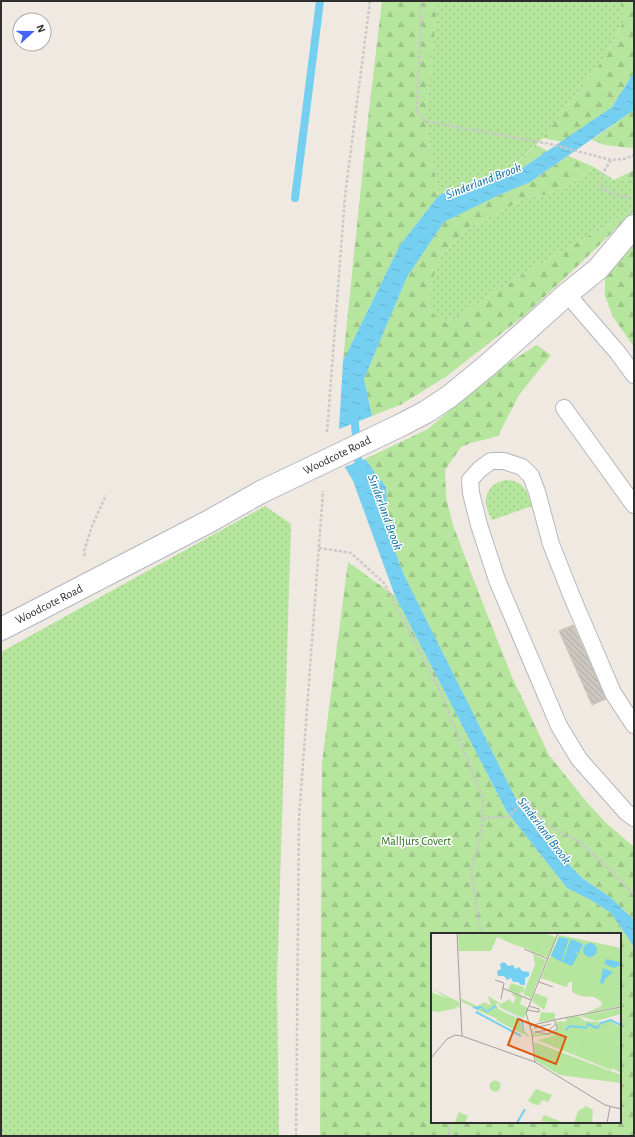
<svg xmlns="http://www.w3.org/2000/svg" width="635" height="1137" font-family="'Alegreya Sans',sans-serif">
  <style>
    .green { fill: url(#green-dots) }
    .forest { fill: url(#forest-firs); fill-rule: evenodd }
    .water { fill: url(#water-ripples) }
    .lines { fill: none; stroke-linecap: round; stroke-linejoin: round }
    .stream { stroke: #75cff0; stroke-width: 8 }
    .building { fill: url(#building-back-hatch); stroke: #cbc5ba }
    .lane-casing { stroke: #b4b7c1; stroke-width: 18 }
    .street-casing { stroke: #b4b7c1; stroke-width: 24 }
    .path { stroke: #c9c9c9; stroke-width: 2.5; stroke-dasharray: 3 2; stroke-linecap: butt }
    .lane { stroke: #fff; stroke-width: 16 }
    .street { stroke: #fff; stroke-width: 22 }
    .street-bridge-casing { stroke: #b4b7c1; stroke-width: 24; stroke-linecap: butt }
    .street-bridge { stroke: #fff; stroke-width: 22 }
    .labels { text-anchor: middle; stroke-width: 3; stroke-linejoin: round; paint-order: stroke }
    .street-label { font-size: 12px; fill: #2e2e2e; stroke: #fff }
    .park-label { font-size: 12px; fill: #2c6e1b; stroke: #fff }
    .water-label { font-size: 13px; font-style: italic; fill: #0d6fa3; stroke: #fff }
    .inset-river { fill: none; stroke: #75cff0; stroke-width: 2 }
    .inset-road { fill: none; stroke: #a29e99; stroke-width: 1 }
    .view { fill: #df570e; fill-opacity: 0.15; stroke: #df570e; stroke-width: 2 }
    .inset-edge { fill: none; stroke: #2e2e2e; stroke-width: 2 }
  </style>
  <defs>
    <pattern id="green-dots" width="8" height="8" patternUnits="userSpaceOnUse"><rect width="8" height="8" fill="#b6e59e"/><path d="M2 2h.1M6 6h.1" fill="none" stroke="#9dc588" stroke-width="1.8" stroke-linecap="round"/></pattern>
    <pattern id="forest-firs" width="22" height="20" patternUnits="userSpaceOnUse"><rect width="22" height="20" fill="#b6e59e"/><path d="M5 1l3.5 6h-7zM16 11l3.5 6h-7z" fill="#9dc588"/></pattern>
    <pattern id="water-ripples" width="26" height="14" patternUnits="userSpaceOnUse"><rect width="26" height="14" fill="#75cff0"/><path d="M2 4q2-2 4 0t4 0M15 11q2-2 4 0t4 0" fill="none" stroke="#66b2ce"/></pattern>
    <pattern id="building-back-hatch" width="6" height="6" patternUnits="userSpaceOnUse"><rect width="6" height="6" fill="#cbc7bf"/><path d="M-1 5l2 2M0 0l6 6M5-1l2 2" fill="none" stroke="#afaba4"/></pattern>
  </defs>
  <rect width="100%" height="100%" fill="#efe9e1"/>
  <!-- green -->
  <path class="green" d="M438,1H620L624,21L602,61L543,138L511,168L439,195L425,121Z
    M594,167L614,180H634V206L607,227L588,236L522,275L447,323L431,313L429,290L440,257L471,226L528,197L543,195L568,186Z
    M507,480C525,482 526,490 532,506L492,520C490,516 487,510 486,505C484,492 494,481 507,480Z
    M265,506L291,524L277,982L279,1136H1V652Z"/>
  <!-- forest -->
  <path class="forest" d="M382,1H438L425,121L439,195L400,245L343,361L367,128Z
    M620,1H634V72L612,107L562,142L543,138L602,61L624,21Z
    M634,110V147L632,148L605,145L592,140Z
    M536,145L548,151L521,169L462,187L511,168Z
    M568,156L594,167L568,186L543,195L528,197L471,226L440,257L429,290L431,313L447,323L522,275L588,236L607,227L634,206V211L585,259L526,314L447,376L402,404L372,416L364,379L407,277L444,222L497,196L530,182Z
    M634,170V180H614Z
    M634,242V347L613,317L605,296V279Z
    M537,345L551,355L519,395L498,436L471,443L461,447L445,470L446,498L453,525L476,586L512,677L549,755L585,800L605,822L634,847V920L610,897L582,878L547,842L515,797L404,575L388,532L386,487L365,459L428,429L497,370Z
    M348,562L395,596L507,812L567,888L589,899L611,913L632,944L634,949V1136H320L322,762ZM432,934H620V1122H432Z"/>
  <!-- water -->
  <path class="water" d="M634,72V110L530,182L497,196L444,222L407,277L364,379L372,416L339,429L343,361L400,245L439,195L462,187L521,169L612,107Z
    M365,459L386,487L388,532L404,575L515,797L547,842L582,878L610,897L634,920V949L632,944L611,913L589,899L567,888L507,812L395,596L353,481L345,467Z"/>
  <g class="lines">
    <!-- stream -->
    <path class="stream" d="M295,198L320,1
      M354,412L359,472"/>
  </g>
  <!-- building -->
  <path class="building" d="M573,625L606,699L592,705L559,631Z"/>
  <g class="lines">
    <defs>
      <path id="lane" d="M567,294L618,353L634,375
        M564,408L634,505
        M634,725L613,693L572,597L551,544L537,492L531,476L522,467L504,461H491L479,470L470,480L471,493L479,525L497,580L559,726L579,759L626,812L634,818"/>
      <path id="street" d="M401,425L426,412L450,396L489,364L567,294L598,269L634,226
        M1,629L208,522L261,492"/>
    </defs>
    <!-- lane casing -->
    <use href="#lane" class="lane-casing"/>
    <!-- street casing -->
    <use href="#street" class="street-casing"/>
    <!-- path -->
    <path class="path" d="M422,1L417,111L425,121L550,144L611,160L624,159L634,155
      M611,160L603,173L601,189L621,196L634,198
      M327,432L345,196L370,1
      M319,548L351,553L384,583L441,693L483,799L482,829L471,871L481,934
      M85,556L84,551L92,526L106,495
      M482,818L508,817L527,798L534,810L548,826L580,842L614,873L634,895
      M448,1122L449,1136
      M296,1136L299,818L323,491"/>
    <!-- lane -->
    <use href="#lane" class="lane"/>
    <!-- street -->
    <use href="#street" class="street"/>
    <defs>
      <path id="street-bridge" d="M261,492L401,425"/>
    </defs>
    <!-- street-bridge casing -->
    <use href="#street-bridge" class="street-bridge-casing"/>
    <!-- street-bridge -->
    <use href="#street-bridge" class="street-bridge"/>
  </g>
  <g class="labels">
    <!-- street labels -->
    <g class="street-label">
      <text transform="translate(337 455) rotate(-26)" y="4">Woodcote Road</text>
      <text transform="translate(49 604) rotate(-27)" y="4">Woodcote Road</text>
    </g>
    <!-- park labels -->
    <g class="park-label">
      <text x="416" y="845">Malljurs Covert</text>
    </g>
    <!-- water labels -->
    <g class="water-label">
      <text transform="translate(483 180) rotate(-21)" y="5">Sinderland Brook</text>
      <text transform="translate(386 512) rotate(70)" y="5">Sinderland Brook</text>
      <text transform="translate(545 830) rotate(53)" y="5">Sinderland Brook</text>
    </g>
  </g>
  <!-- overview -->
  <g transform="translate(431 933)">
    <rect width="190" height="190" fill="#efe9e1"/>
    <path d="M128,2L190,15V70L171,69L163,64L150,63L141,59V49H138L135,54L110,45ZM102,21L115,27L100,65L92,61L104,32ZM80,50L93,54V58L88,61L77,57ZM0,59L23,71L26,75L8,79L0,78ZM82,60L97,66L99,67L91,64L89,71L97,75L93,85L70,75L67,70L56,78L50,73L47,76L29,68V65L46,73L54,69L60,73L57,63L70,71L78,66L82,71L85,64L81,62ZM104,60L117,65L113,77L101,68ZM66,73L67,76L88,86L92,97L46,77L50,75L56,80ZM190,75V81L165,88L149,83ZM110,79L124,80V86L108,89ZM147,83L154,88L132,94L131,89L136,88L135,85ZM180,88L187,93L190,91V140L181,135L180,137L143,122L146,109L125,101L139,94L155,96L159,92L166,96L171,90ZM103,109L190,142V150L129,142L105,128ZM58.5 153a5.5 5.5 0 1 1 11 0a5.5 5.5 0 1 1-11 0Z" fill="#b6e59e"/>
    <path d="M27,0H87L82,11L66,4L60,18H28ZM101,0L116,1L111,23L96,16L102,4ZM165,29L168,43L161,40L159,42L163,53H156L157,56L150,63L141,59V49L146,58L152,55L149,48ZM130,30L143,36L136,54L122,49ZM182,39H190V73L155,80L170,73L172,65L182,60L180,56L169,54V50ZM0,55L28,69L29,75L0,59L16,65ZM67,85L92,97L98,104L65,87ZM131,88L133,94L154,88L169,89L165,95L158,91L155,95H135L134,100H142L146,110L143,122L106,107L119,104L125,101L102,104L101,95L104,101H118L126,97L125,89ZM177,97L184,100L182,107L150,104L147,107L144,103L148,100ZM168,106L181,110L174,117L161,121L149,111L151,108ZM185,113L182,130L165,122L172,120ZM105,156L121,162L117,169L111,167L108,172H105L97,168ZM155,173L162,177L161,190H143L147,178ZM28,179L37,183L34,190L24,189ZM113,182L131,189V190L110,188Z" fill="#b6e59e"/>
    <path d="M87,0H101L102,4L96,16L82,11ZM116,1L125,4L117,24L111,23ZM170,39L167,54L163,53V48H158L159,42L161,40L167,43Z" fill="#b6e59e"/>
    <path d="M128,4L138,6L130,29L120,23ZM140,6L152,11L148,20L144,19L147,22L141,33L131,29ZM152 17a7 7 0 1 1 14 0a7 7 0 1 1-14 0ZM175,26L188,29L190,32L183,35L173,31ZM73,29L77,33L82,32L84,36L88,34L91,38L98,39V43L94,45V52H90L87,49H82L80,45L76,47L73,43H67L66,38L70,36L69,31ZM172,35L182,39L174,46L172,51L169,50ZM64,72L90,85L92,88L93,97L100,105L92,97L89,85L66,73L56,80L50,75L46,77L41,74L50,73L56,78Z" fill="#75cff0"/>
    <path class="inset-river" d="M45,79L90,103M135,97L139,93L155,95L157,91L166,95L170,90L180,87L189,92L190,88M86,190L94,176"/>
    <path class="inset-road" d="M26,0L31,103M93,16L117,26M64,47L73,50L70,66M108,49L122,54M71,55L100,67M96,77L108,79V76L98,73M123,87L190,74M98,93L123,87L126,94V96L117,101L104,99L118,97L125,91M103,95L120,91M0,125L16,106L24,102L31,103L104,129L174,172L190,176M104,129L101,101L95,80L127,0M176,190L179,174"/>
    <path class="view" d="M87,86L135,104L125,131L77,112Z"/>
    <rect width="190" height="190" class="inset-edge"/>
  </g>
  <!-- border -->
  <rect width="635" height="1137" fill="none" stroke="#2e2e2e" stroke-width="4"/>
  <!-- north arrow -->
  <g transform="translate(32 32) rotate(69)"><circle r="19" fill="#ffffff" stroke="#ababab"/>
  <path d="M0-3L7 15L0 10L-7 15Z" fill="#4264fb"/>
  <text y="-6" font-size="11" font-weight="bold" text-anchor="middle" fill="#2e2e2e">N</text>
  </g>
</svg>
